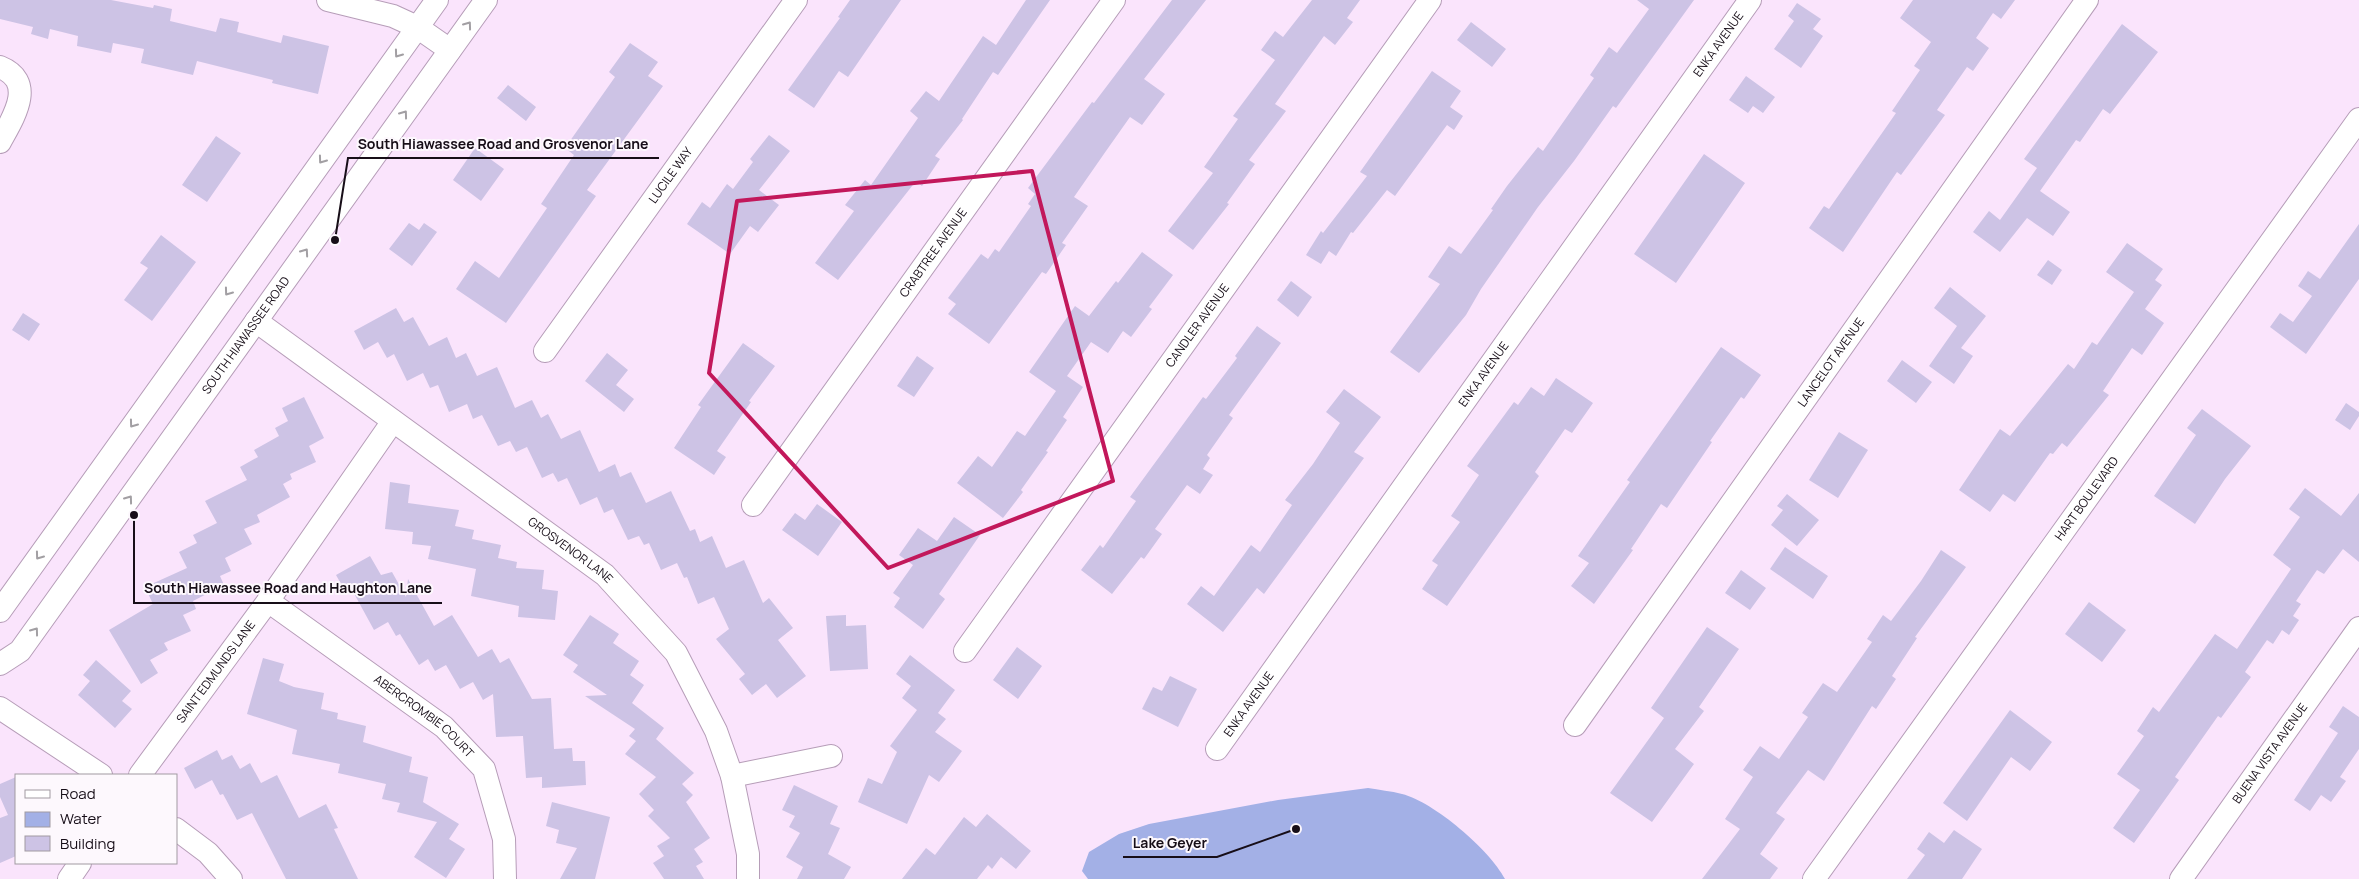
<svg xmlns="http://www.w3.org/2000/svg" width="2359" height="879" font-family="Manrope,sans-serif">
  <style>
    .water { fill: #a3b0e6 }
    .building { fill: #cdc3e5 }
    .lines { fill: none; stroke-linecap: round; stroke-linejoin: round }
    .minor-casing { stroke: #b69db8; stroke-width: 24 }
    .minor { stroke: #fff; stroke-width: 22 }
    .oneway { stroke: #a29fa3 }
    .marked { fill: none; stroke: #c2185b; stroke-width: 4; stroke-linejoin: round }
    .labels { text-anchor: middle; stroke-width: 4; stroke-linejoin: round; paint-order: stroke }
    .street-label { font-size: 12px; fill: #170e18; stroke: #fdf8fd }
    .leader { fill: none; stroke: #170e18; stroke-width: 2 }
    .callout-dot { fill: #170e18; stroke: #fdf8fd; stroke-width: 2 }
    .callout-label { font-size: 14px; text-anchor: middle; font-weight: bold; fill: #170e18; stroke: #fdf8fd; stroke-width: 4; stroke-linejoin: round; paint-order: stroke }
  </style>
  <rect width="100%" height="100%" fill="#fae4fc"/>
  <!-- water -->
  <path class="water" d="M1368,788C1379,790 1391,791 1402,794C1434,802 1490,850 1505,879H1088L1082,871L1089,852L1119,834L1149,824L1278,800Z"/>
  <!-- building -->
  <path class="building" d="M0,0H111L153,8L154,5L172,9L170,21L216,32L220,18L239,22L237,32L281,43L283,35L329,46L318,94L272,83L273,80L197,61L193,75L141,63L144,49L113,43L111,53L77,46L78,36L50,29L48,39L31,34L33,27L0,19Z
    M850,0H901L848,77L839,71L814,108L788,90L840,18L838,17Z
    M1026,0H1050L998,75L993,72L962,119L963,120L935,156L940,159L922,186L916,181L838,280L815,263L854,211L845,205L865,180L871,185L918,118L910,111L926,91L939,101L983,36L996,45Z
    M1172,0H1206L1144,79L1165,94L1142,125L1130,117L1106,151L1074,197L1088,206L1062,243L1066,245L1046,274L1042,272L989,344L948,314L956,304L948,298L981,254L988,259L995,249L999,252L1031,206L1028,204L1035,194L1028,188L1092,102L1094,103Z
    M1312,0H1360L1347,18L1353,22L1335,45L1324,36L1275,104L1286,111L1249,160L1255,164L1227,203L1229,204L1193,250L1168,231L1213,173L1204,167L1238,119L1233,116L1275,60L1261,50L1275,31L1283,37Z
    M1637,0H1694L1616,108L1613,106L1574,161L1538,207L1481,289L1466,315L1419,373L1390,352L1440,284L1428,277L1449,246L1461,254L1493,210L1491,209L1507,186L1538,147L1543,151L1594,78L1590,75L1609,47L1617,53L1649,9Z
    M1913,0H2015L2001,19L1993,13L1976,38L1989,48L1973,71L1967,67L1937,110L1945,115L1901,175L1897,172L1843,252L1809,228L1824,206L1829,209L1896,113L1892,111L1920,70L1914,66L1931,42L1900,18Z
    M1797,3L1821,19L1813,29L1823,36L1801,68L1774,49L1794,21L1788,16Z
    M1471,22L1506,49L1492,67L1457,40Z
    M2122,24L2158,52L2110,114L2103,109L2080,142L2076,140L2040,191L2070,212L2053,236L2027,218L2000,252L1973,232L1989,211L2000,220L2037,168L2024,159Z
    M630,43L658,62L648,76L663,86L587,190L596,196L506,323L456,289L475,261L499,278L547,208L541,204L574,155L565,148L615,77L609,72Z
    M1432,71L1461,91L1450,107L1463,116L1454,130L1447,125L1395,196L1387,190L1353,233L1351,232L1336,256L1329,251L1321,264L1306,255L1321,231L1323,233L1367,176L1360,172Z
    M1746,76L1775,97L1763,113L1753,106L1748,113L1729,100Z
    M508,85L536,107L526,121L497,98Z
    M769,135L790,151L759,190L779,205L758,232L750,226L730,254L687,224L702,202L710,208L727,184L733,189L753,162L750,159Z
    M216,136L241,153L207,202L182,185Z
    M475,148L504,169L481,201L453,180Z
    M1704,154L1745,183L1676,283L1634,254Z
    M409,223L419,230L424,223L437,232L412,266L389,249Z
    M2359,224V279L2306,354L2270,327L2280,313L2293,322L2312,296L2298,286L2308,271L2320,279Z
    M161,235L196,262L152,321L124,300L148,268L140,263Z
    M2127,243L2163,269L2155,280L2162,285L2145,309L2164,323L2142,355L2132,348L2103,391L2109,395L2067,447L2062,443L2053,454L2050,453L2015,502L2003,494L1990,512L1959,490L2000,429L2010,436L2068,364L2074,369L2092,342L2097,345L2134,292L2106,272Z
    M1142,252L1173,275L1149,307L1152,309L1131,337L1123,331L1108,353L1091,342L1067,376L1083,387L1063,417L1067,420L1046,451L1048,452L1021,490L1023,492L1003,518L957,483L978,456L992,467L1017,431L1025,436L1056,391L1029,372L1075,306L1089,316L1116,281L1118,283Z
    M2048,260L2062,270L2052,285L2037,275Z
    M1291,281L1312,297L1298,317L1277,300Z
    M1950,287L1986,316L1961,348L1973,356L1954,384L1929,366L1957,326L1934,308Z
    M396,308L404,322L413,317L429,346L447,337L456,358L466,353L477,376L497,367L515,408L532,400L541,418L548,414L561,439L580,430L599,472L615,464L620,477L631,472L646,503L671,491L690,531L695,529L700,542L712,536L726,568L744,560L763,603L769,598L793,628L778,640L806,676L777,698L766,684L752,695L739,679L745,674L716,639L729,629L714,597L698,604L687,577L684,578L677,563L661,570L649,543L644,545L639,536L628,540L613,509L604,513L597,497L580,505L567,478L558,482L553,473L542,478L527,447L516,452L510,441L498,446L482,415L473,419L467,404L449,412L438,385L430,388L423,373L407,381L394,354L387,358L378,342L364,350L354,331Z
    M23,313L40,324L29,341L12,330Z
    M1257,326L1281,343L1229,415L1233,418L1207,455L1210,458L1203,469L1213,475L1200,494L1187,485L1155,529L1162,534L1144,559L1141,557L1112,594L1081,570L1100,545L1103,548L1136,501L1130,497L1203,397L1206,399L1237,358L1235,356Z
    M743,343L775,366L749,401L751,402L717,451L726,457L714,475L674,448L701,407L698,405Z
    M1721,347L1761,375L1744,399L1741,397L1710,441L1712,442L1667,508L1661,504L1631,549L1633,550L1594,604L1571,586L1589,563L1578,556L1630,482L1627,480Z
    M607,353L628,370L616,385L634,399L624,412L585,381Z
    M917,356L934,368L914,397L897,386Z
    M1902,360L1932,382L1916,403L1887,381Z
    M1556,378L1593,403L1572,433L1565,429L1535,472L1539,476L1447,606L1422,589L1438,565L1432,561L1460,522L1451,516L1479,475L1467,466L1514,402L1518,405L1531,387L1544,396Z
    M1344,389L1381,417L1354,452L1364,458L1264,594L1257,588L1223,632L1187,604L1201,586L1214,596L1251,545L1260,552L1292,505L1285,500L1313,464L1340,423L1326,412Z
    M304,397L324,438L309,446L316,462L290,474L292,479L283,484L290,497L257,515L260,522L244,529L252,544L225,558L231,571L220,576L224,585L193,601L196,609L183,615L191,631L164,643L168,650L150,660L158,673L141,684L109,630L153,604L145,587L187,568L179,552L197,543L193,535L217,523L205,501L247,480L240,467L258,457L254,450L279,436L275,428L288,421L282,408Z
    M2346,403L2359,412V416L2350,430L2335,420Z
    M2202,409L2251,446L2225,479L2195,524L2154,496L2196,435L2187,428Z
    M1839,432L1868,450L1838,498L1809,480Z
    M390,482L410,485L408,503L459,510L455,526L474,530L472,539L501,545L498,558L517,562L516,568L544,570L542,589L558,591L555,620L518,617L519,606L471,596L476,569L428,559L431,546L412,544L413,532L385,529Z
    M2305,488L2341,516L2359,493V562L2343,549L2324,574L2317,570L2296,601L2301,604L2293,616L2299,620L2289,635L2282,630L2273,644L2267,640L2245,672L2251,677L2221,718L2218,716L2175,777L2179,780L2134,843L2113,828L2140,790L2117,774L2144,736L2137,731L2153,707L2159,712L2215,634L2237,649L2291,569L2273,555L2300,517L2289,509Z
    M1787,494L1819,520L1797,546L1771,525L1783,510L1777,506Z
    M817,504L842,522L818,556L782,530L795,513L805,520Z
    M954,517L980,535L939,594L945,599L923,629L894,607L900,598L893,593L913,565L899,555L918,528L937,541Z
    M1785,547L1828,576L1813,599L1770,569Z
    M1941,550L1966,567L1915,637L1917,638L1892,676L1896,679L1876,709L1872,706L1824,781L1808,770L1776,813L1785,819L1760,854L1778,868L1770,879H1702L1740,829L1725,819L1753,777L1743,770L1760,746L1779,759L1808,717L1802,713L1823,683L1837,692L1872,642L1867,639L1883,615L1891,621L1921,581Z
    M370,556L381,575L392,572L406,597L408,579L434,626L452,615L478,657L492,649L500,663L509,658L532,699L551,698L554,749L572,748L573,761H585L586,785L542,788V777L526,778L523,736L496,737L493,694L483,700L473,682L460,689L446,665L435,671L428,659L419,665L400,634L396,636L388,622L374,630L351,588L345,591L336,575Z
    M1741,570L1766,588L1750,610L1725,593Z
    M2089,602L2126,630L2102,662L2065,634Z
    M590,615L619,634L613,643L639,661L630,675L644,685L632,703L664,728L656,739L694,773L682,784L693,795L686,802L710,838L694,849L703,862L696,866L704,879H664L653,863L664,856L657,846L670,838L648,816L654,810L639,794L656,777L625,754L636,741L629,736L635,729L585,696L607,695L573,672L578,665L563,655Z
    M846,615V626L866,625L868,669L830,671L826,616Z
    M1707,627L1739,649L1699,707L1704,711L1675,749L1694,764L1652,822L1610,793L1664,718L1651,708Z
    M1017,647L1042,666L1018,699L993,680Z
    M910,655L955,690L938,713L946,719L935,732L962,751L939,782L929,775L907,824L858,802L868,778L882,784L897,752L890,746L917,710L902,698L911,686L896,674Z
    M263,658L284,664L279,681L294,687L324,693L321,709L338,713L337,719L366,726L363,742L412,757L409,772L428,777L423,802L459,824L449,839L465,849L446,878L414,857L437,822L397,812L400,803L382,799L386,784L338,773L340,764L292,754L297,730L247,714Z
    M96,660L131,691L122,701L132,709L115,728L78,695L90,681L83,675Z
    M1170,676L1197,689L1178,727L1142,709L1153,687L1162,691Z
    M2343,706L2359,717V749L2340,777L2346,781L2331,802L2321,795L2310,811L2294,800L2338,733L2329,727Z
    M2010,710L2052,742L2030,771L2011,757L1967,821L1943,803Z
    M217,750L222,760L232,755L240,769L250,763L261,783L277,775L299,818L326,804L338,828L334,829L358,879H286L252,813L237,820L223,794L220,795L212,780L195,789L184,768Z
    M16,777V856L0,863V818L8,815L0,797V784Z
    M794,785L838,806L830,824L840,828L828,854L851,867L844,879H797L803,867L786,857L800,833L789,827L795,816L782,810Z
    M552,802L610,817L595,879H560L577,848L556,843L559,830L546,826Z
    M987,814L1031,851L1016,869L1001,857L992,869L988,865L977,879H902L926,848L935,855L964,817L976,827Z
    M1954,830L1982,849L1962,879H1907L1925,855L1917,849L1929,832L1944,843Z"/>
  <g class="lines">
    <defs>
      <g id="minor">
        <path d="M328,0L393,16L417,27L450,50"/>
        <path d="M0,67C37,82 13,118 0,142"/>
        <path id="s1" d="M256,321L605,575L676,653L716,731L732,776L748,854V879"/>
        <path id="s2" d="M545,351L796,0"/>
        <path id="s3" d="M753,505L1114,0"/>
        <path id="s4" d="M268,601L444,727L484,769L504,839L505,879"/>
        <path d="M0,611L437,0"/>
        <path id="s5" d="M965,651L1430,0"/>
        <path id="s6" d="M0,664L20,651L486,0"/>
        <path d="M0,708L101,775"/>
        <path id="s7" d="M1575,725L2087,0"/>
        <path id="s8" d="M1217,749L1750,0"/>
        <path id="s9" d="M140,775L268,601L393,421"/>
        <path d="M732,776L831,756"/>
        <path d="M176,829L208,853L231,879"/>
        <path d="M69,879L80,863"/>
        <path id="s10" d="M1814,879L2359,119"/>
        <path id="s11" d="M2181,879L2359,628"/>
      </g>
    </defs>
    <!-- minor casing -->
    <use href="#minor" class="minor-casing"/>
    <!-- minor -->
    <use href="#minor" class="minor"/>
  </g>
  <!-- one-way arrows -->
  <defs><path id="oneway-chevron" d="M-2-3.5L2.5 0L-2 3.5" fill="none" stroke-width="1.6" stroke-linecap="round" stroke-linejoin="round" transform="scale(1.25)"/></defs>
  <g class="oneway">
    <use href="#oneway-chevron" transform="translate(468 25) rotate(-54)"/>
    <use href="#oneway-chevron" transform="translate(398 54) rotate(126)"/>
    <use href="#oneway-chevron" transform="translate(404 114) rotate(-54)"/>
    <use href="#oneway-chevron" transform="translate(322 160) rotate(126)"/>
    <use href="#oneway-chevron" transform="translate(305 252) rotate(-55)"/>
    <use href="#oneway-chevron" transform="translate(228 292) rotate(126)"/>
    <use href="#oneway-chevron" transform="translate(133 424) rotate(126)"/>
    <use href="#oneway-chevron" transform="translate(129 499) rotate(-54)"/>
    <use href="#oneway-chevron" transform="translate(39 556) rotate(126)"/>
    <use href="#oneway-chevron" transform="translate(35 631) rotate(-54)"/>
  </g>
  <!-- marked area -->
  <path class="marked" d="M1032,171L1113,481L888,568L709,373L737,201Z"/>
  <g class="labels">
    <!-- street labels -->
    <g class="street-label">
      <text dy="4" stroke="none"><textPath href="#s8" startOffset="865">ENKA AVENUE</textPath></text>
      <text dy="4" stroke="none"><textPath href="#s2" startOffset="216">LUCILE WAY</textPath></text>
      <text dy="4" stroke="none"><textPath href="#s3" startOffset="310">CRABTREE AVENUE</textPath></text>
      <text dy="4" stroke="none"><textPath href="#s5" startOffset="400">CANDLER AVENUE</textPath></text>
      <text dy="4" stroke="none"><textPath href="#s6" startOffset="412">SOUTH HIAWASSEE ROAD</textPath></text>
      <text dy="4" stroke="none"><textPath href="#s7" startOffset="444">LANCELOT AVENUE</textPath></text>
      <text dy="4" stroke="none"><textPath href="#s8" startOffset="460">ENKA AVENUE</textPath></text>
      <text dy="4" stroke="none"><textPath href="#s10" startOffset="468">HART BOULEVARD</textPath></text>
      <text dy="4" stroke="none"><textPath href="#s1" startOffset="389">GROSVENOR LANE</textPath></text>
      <text dy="4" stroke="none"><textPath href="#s9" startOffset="128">SAINT EDMUNDS LANE</textPath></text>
      <text dy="4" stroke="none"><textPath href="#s8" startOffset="55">ENKA AVENUE</textPath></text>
      <text dy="4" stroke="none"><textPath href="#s4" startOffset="194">ABERCROMBIE COURT</textPath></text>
      <text dy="4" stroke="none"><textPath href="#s11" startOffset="154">BUENA VISTA AVENUE</textPath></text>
    </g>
  </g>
  <!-- callouts -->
  <path class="leader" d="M335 240L348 158H659M134 515L134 603H442M1296 829L1217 857H1123"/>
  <g class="callout-dot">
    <circle cx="335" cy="240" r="5"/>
    <circle cx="134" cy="515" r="5"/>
    <circle cx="1296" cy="829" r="5"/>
  </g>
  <g class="callout-label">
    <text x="503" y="149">South Hiawassee Road and Grosvenor Lane</text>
    <text x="288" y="593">South Hiawassee Road and Haughton Lane</text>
    <text x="1170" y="848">Lake Geyer</text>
  </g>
  <!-- legend -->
  <rect x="15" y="774" width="162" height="90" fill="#fdf8fd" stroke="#a19aa1"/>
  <rect x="25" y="790" width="25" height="8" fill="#ffffff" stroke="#a19aa1"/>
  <text x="60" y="799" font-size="15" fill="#170e18">Road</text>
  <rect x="25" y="812" width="25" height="15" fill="#a3b0e6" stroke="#a19aa1"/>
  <text x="60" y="824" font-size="15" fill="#170e18">Water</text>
  <rect x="25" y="836" width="25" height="15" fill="#cdc3e5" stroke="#a19aa1"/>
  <text x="60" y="849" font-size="15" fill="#170e18">Building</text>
</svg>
